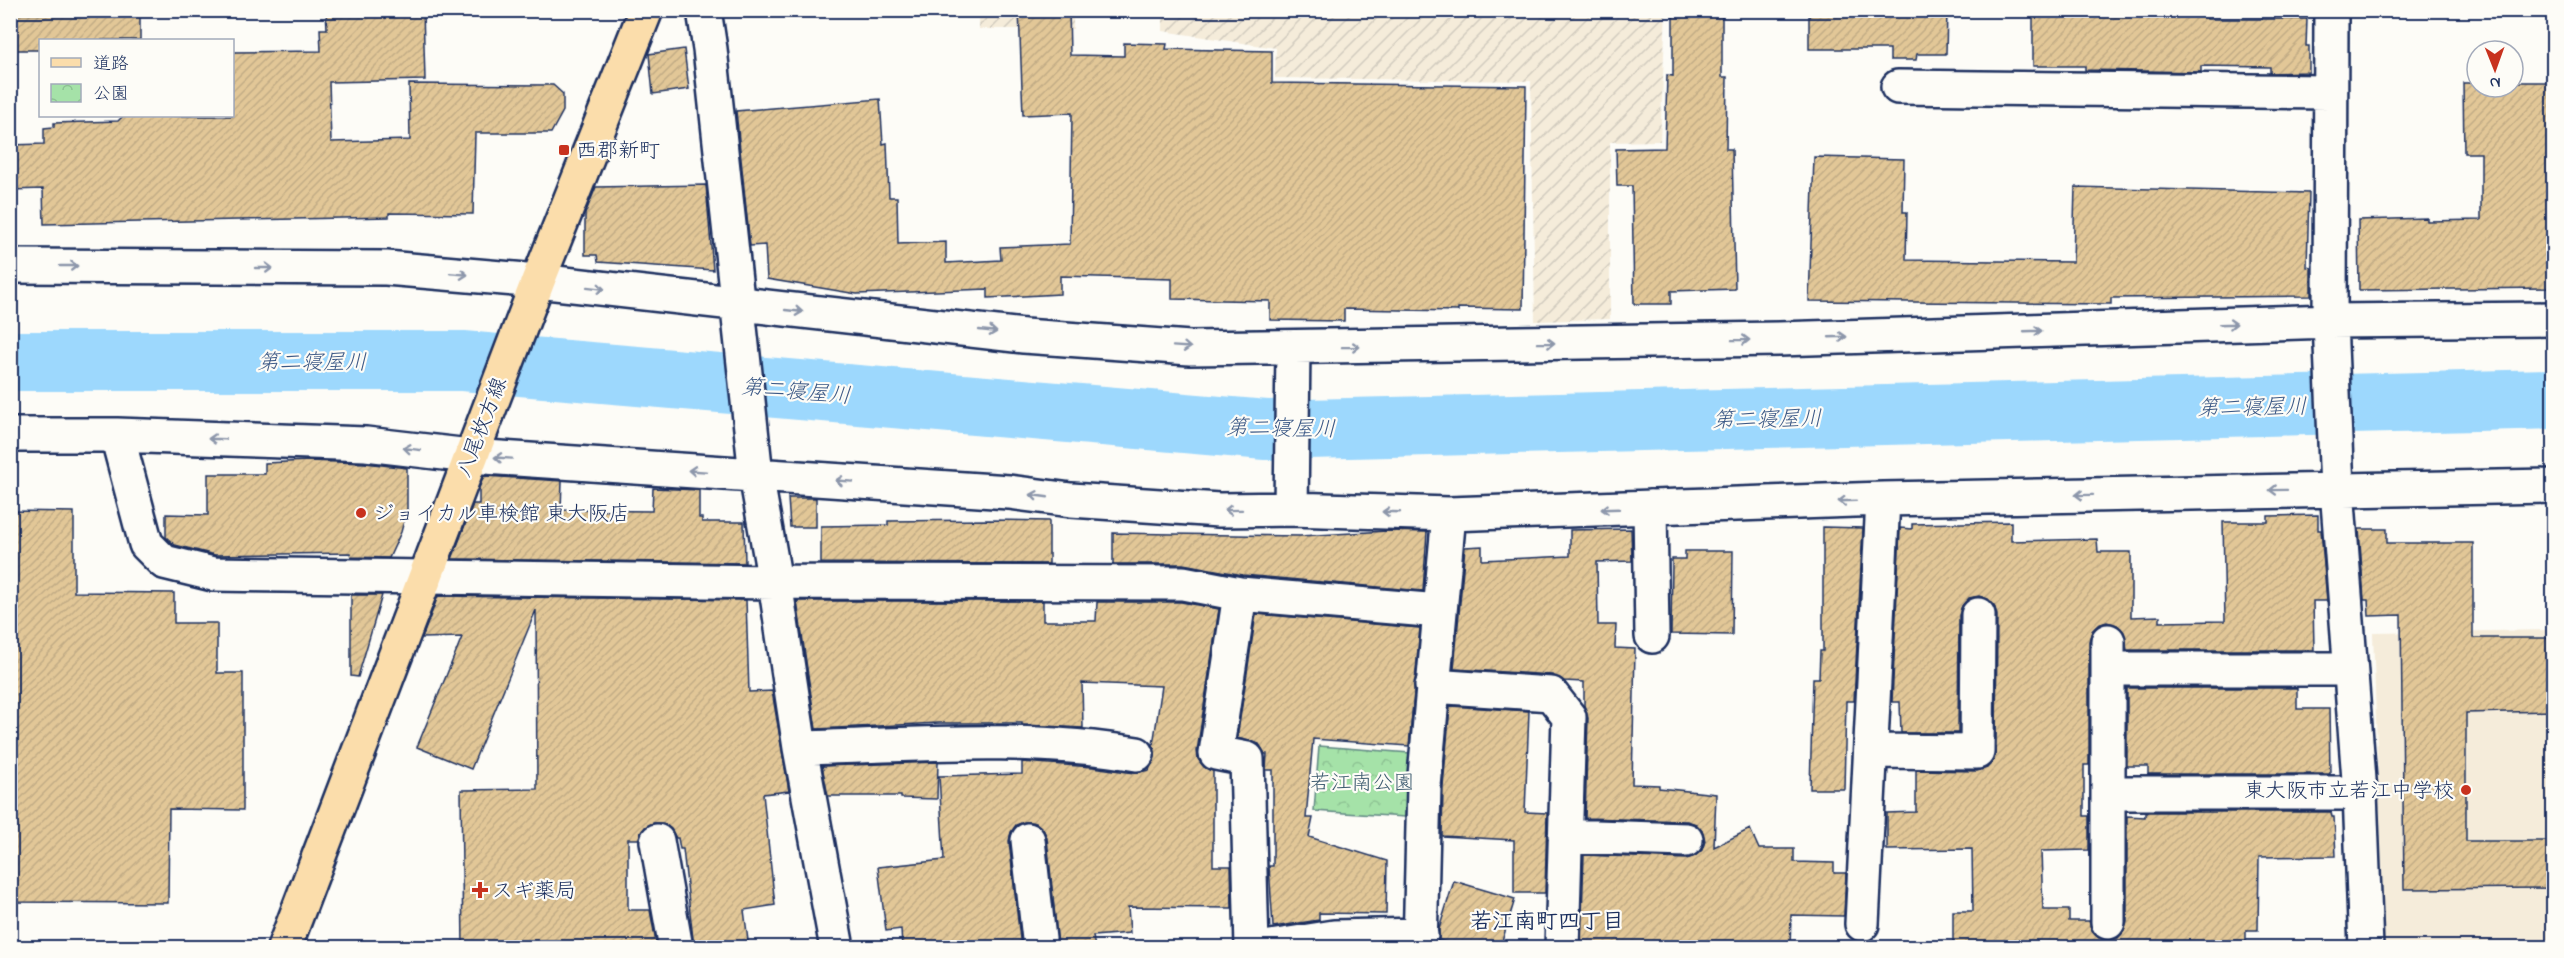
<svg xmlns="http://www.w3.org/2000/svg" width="2564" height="958" font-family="'Indie Flower','Klee One',sans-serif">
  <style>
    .built { fill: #f5ecda }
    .industrial { fill: url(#industrial-furrows) }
    .park { fill: url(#park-crowns); stroke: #608883; stroke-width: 1.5 }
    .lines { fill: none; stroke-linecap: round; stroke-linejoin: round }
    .river { stroke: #9dd8fd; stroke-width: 60 }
    .building { fill: url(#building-hatch); stroke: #1b2f5e; stroke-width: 1.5 }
    .minor-casing { stroke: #1b2f5e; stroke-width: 38 }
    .major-casing { stroke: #1b2f5e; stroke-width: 38 }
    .minor { stroke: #fdfcf7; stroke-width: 33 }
    .major { stroke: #fbddab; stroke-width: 33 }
    .oneway { stroke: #8c96aa }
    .poi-dot { fill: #c8321e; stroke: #fdfcf7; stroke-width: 2 }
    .labels { text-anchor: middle; stroke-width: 4.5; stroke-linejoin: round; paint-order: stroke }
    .poi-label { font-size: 21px; fill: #1b2f5e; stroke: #fdfcf7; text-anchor: start }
    .street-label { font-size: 21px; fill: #1b2f5e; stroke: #fdfcf7 }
    .park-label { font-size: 21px; fill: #3e5c70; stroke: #fdfcf7 }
    .water-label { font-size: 22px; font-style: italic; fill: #3c5986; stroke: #fdfcf7 }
    .neighbourhood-label { font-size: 22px; font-weight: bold; fill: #1b2f5e; stroke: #fdfcf7 }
  </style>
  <defs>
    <pattern id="industrial-furrows" width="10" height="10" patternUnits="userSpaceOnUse" patternTransform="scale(1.5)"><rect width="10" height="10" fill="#f5ecda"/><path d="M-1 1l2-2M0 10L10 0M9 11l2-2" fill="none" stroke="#d1cbbe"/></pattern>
    <pattern id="park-crowns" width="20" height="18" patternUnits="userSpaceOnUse" patternTransform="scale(1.5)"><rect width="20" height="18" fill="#a5e2a8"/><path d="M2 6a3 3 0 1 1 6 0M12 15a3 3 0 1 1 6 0" fill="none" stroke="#8dc293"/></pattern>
    <pattern id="building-hatch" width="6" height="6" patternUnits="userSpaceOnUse" patternTransform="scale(1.5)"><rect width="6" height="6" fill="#e2c797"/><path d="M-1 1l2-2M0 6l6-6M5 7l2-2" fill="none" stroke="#c1ab85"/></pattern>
  </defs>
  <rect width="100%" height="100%" fill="#fdfcf7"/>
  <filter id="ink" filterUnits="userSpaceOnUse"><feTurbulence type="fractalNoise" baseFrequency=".0167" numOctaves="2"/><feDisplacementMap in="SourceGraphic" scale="12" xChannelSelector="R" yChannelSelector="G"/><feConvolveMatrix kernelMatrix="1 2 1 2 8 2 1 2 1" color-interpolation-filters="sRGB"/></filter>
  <g filter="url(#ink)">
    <!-- built -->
    <path class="built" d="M2553,630V947H2384L2373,633Z"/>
    <!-- industrial -->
    <path class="industrial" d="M979,11H1073V29H979Z
      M1163,11H1666L1660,141L1610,142V319L1535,321L1531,81L1275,78L1276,48L1163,31Z"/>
    <!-- park -->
    <path class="park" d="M1319,746L1410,753L1405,817L1314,811Z"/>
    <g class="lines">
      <!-- river -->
      <path class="river" d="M10,361H463L1266,430L2554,399"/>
    </g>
    <!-- building -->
    <path class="building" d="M326,10H423L425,80L329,82L331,142L410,140L409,84L553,85L563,94V111L551,133H475L473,214L389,213V217L44,224L43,189L10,190V145L44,144V128L54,127V123L118,121L123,116H232V52L321,51L320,29H327Z
      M1019,10H1069L1070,55L1124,56V43L1167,44L1166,49L1272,51V83L1526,86L1523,309L1458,308V311L1344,309V321L1270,320V301L1172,299V279L1060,276V294L988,298V289L857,294L767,279L765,245L750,246L736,111L880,99L883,144L887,143L889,197H897L898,244L946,242V263L1001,260L1000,247L1070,244L1072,113L1023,115Z
      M1673,10H1722V77H1727L1726,149H1732L1735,289L1671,291V304H1634L1632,186H1617L1616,149L1665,148L1667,75L1673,76Z
      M1809,10H1947L1946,54H1917L1916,60H1890V49H1809Z
      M2033,10H2206L2207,19H2307L2306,46H2309V72L2270,73V67L2201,66V72L2085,70V66H2033Z
      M10,14H140V40H40V50H10Z
      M684,49L689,89L653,94L649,54Z
      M2513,82H2553V288L2359,290L2358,220L2427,218V221L2481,220V153H2464L2463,83H2477V87H2513Z
      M1814,157L1904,159L1903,212H1907L1906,260L2073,262L2075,187L2309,193L2307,267L2311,268V296L2111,298V304L1809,301Z
      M706,185L713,270L598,262L597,255H585V214L596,187Z
      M308,461L365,463L407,468V510L401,532L389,558L351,557L350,553L215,555L175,545L166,537V514L208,515V474H265V463Z
      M484,476L562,481L561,510L652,511L653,488L699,490V518H702V522H744L745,563L452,559L473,504H479V488Z
      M788,498H816V527H790Z
      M10,511L74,512V592L174,593V623H217V673H243V810L169,809L168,903L10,902Z
      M2318,515V530H2321L2327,601H2313L2314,650H2127L2124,632L2117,625L2107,622L2098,625L2092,631L2089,641V765H2084V816H2089V850L2041,851L2043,910H2069V921H2089L2092,931L2099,938L2109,941L2118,938L2124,931L2127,922V816L2145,817V812H2331L2332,817H2334L2336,856L2259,857L2258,930H2246V948H1953V911H1973L1972,849L1887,850V813L1916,812V770L1977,771L1987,768L1993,761L1996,752L1997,615L1994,605L1988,599L1979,596L1969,598L1962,606L1959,615L1958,733H1901L1900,702H1892L1900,528L1912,529V524L2011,522V541L2097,539L2098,552H2131V617L2160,616V622L2225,621L2223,522H2268V516Z
      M989,520L1049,521V564L821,563V526L888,525V521Z
      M1823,527L1863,528L1854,701H1846L1844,789H1810L1813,678H1819L1820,651H1823Z
      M1631,529L1632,561L1597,562L1598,625H1616L1615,648L1635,649L1632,784L1659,785V788L1716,794L1714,847L1750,829L1759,849H1794V862L1834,863V873H1846L1844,916L1791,915L1790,948H1581L1584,855L1686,859L1695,856L1702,850L1705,841L1703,832L1696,824L1687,821L1585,818L1588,718L1584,705V682L1564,681L1552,675L1454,669L1465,547L1482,546V560L1570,556V530Z
      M2359,529H2387V543H2473V638H2553V711L2466,713V841H2553V888L2404,889L2401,615L2369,616L2368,600H2364Z
      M1387,531L1427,532L1423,591L1243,575L1183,564H1113V533L1300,536Z
      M1685,551H1733L1732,635L1671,634L1672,559H1685Z
      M351,595H382L358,677L351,676Z
      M438,596L746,600L749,692L772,691L789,791L763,794L775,905L744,910L749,948H694L683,849H680L678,838H676L671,829L663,823H654L645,827L639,839H628V910H650L657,948H463L461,790L537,789L536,610L471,769L417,747L462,637L422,638Z
      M797,601H1043V621H1096L1097,602H1181L1219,609L1197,751L1198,759L1204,767L1213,771V866H1231L1232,908L1128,907L1130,933L1093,936L1095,948H1058L1047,838L1043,829L1036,823L1025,822L1016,825L1011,832L1009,841L1021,948H902L901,929L886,931L878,867L944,860L939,776L1022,774V762L1093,767L1134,773L1149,770L1155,757L1153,745L1162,686L1082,683L1083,728L1022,725V723H939L816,729Z
      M1256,614L1420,628L1409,746L1313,739L1306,818H1313L1309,837L1387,861L1386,914L1319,913V920L1273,927L1269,866H1273V770H1266L1267,754H1265L1259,744L1237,738Z
      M2127,688H2297V709H2329L2330,774H2148V766H2127Z
      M1450,706L1529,711L1525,812L1547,813L1545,893H1514V840L1442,836L1443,787Z
      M938,762L937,799L901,798V796H828L822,766Z
      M1454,881L1515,899L1500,948H1464L1439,940V929Z"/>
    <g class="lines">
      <defs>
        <path id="minor" d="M704,10L710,49L756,475L775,582L800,748L837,948
          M2331,10L2330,321L2337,489L2360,793L2366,948
          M1898,87L2330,92
          M10,266L386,268L538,281L1024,336L1190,348L1779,339L2330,321L2554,319
          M10,435H117L366,444L470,456L1009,492L1071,500L1219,510L1291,509L1449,514L1883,499L2554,486
          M117,435L146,544L164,562L213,574L775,582L1183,583L1240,594L1439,611
          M1650,507L1652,636
          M1291,509L1293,348
          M1240,594L1216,753L1247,759L1252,948
          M2108,669H2350
          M1432,686L1551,694L1569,717L1562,948
          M800,748C912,745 1026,735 1137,754
          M1871,751L1977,752L1978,615
          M2109,793H2360
          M1565,836L1686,840
          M1028,840L1040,948
          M657,841L676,948
          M2108,922V641
          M1862,924L1883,499
          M1264,948L1334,937L1421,935
          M1420,948L1424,786L1449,514"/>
        <path id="major" d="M284,948L538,281L646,10"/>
      </defs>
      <!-- minor casing -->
      <use href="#minor" class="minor-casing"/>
      <!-- major casing -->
      <use href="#major" class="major-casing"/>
      <!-- minor -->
      <use href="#minor" class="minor"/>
      <!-- major -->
      <use href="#major" class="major"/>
    </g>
    <!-- one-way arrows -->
    <defs><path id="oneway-shaft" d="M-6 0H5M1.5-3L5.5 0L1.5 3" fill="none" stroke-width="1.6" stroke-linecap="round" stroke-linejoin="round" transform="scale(1.5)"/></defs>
    <g class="oneway">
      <use href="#oneway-shaft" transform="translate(69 266)"/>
      <use href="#oneway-shaft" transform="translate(264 268)"/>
      <use href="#oneway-shaft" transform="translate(459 274) rotate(5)"/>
      <use href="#oneway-shaft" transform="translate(596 288) rotate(7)"/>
      <use href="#oneway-shaft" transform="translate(794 311) rotate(6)"/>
      <use href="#oneway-shaft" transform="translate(2228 324) rotate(-2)"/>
      <use href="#oneway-shaft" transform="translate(988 331) rotate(6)"/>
      <use href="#oneway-shaft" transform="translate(2033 331) rotate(-2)"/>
      <use href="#oneway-shaft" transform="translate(1838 337) rotate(-2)"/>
      <use href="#oneway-shaft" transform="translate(1741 340) rotate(-1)"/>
      <use href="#oneway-shaft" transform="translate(1546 343) rotate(-1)"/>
      <use href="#oneway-shaft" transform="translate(1182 347) rotate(4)"/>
      <use href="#oneway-shaft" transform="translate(1351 347) rotate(-1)"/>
      <use href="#oneway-shaft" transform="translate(217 439) rotate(-178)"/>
      <use href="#oneway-shaft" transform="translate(412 449) rotate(-173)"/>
      <use href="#oneway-shaft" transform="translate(503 458) rotate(-176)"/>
      <use href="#oneway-shaft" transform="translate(697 471) rotate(-176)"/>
      <use href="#oneway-shaft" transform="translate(844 481) rotate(-176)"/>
      <use href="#oneway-shaft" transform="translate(2278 490) rotate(179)"/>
      <use href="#oneway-shaft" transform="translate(2084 495) rotate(179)"/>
      <use href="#oneway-shaft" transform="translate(1039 496) rotate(-172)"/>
      <use href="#oneway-shaft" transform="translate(1847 501) rotate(178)"/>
      <use href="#oneway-shaft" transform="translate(1610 509) rotate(178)"/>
      <use href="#oneway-shaft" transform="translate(1233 510) rotate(179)"/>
      <use href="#oneway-shaft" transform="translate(1391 512) rotate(-178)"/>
    </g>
  </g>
  <!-- markers -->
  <g class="poi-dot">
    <rect x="558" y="144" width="12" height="12" rx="3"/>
    <circle cx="361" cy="513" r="6"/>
    <circle cx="2466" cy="790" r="6"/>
    <path d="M477 881h6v6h6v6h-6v6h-6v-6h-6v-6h6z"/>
  </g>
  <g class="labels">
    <!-- poi labels -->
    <g class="poi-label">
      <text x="576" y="157">西郡新町</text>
      <text x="373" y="520">ジョイカル車検館 東大阪店</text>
      <text x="2454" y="797" text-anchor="end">東大阪市立若江中学校</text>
      <text x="492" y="897">スギ薬局</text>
    </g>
    <!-- street labels -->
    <g class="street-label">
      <text transform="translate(481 427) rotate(-69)" y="7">八尾枚方線</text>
    </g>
    <!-- park labels -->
    <g class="park-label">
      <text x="1362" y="789">若江南公園</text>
    </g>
    <!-- water labels -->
    <g class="water-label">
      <text x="312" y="369">第二寝屋川</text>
      <text transform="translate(796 390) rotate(5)" y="8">第二寝屋川</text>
      <text transform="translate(2252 406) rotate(-1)" y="8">第二寝屋川</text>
      <text transform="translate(1767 418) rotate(-1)" y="8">第二寝屋川</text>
      <text transform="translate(1281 427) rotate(1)" y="8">第二寝屋川</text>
    </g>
    <!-- neighbourhood labels -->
    <g class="neighbourhood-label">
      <text x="1547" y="928">若江南町四丁目</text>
    </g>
  </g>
  <!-- margin -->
  <rect width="2564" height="958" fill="none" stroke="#fdfcf7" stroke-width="36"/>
  <rect x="18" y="18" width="2528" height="922" fill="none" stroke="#1b2f5e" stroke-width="2" filter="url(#ink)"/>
  <!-- legend -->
  <rect x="39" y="39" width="195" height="78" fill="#fdfcf7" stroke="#a3aaba" stroke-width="1.5"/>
  <rect x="51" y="58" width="30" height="9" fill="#fbddab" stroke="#a3aaba" stroke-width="1.5"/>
  <text x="93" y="69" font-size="18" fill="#1b2f5e">道路</text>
  <rect x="51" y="84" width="30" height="18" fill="url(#park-crowns)" stroke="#a3aaba" stroke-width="1.5"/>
  <text x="93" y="99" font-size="18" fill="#1b2f5e">公園</text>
  <!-- north arrow -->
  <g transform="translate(2495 69) rotate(179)"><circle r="28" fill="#fdfcf7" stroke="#a3aaba" stroke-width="1.5"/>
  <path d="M0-4.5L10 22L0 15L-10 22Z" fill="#c8321e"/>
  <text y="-9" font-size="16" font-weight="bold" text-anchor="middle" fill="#1b2f5e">N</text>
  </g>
</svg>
